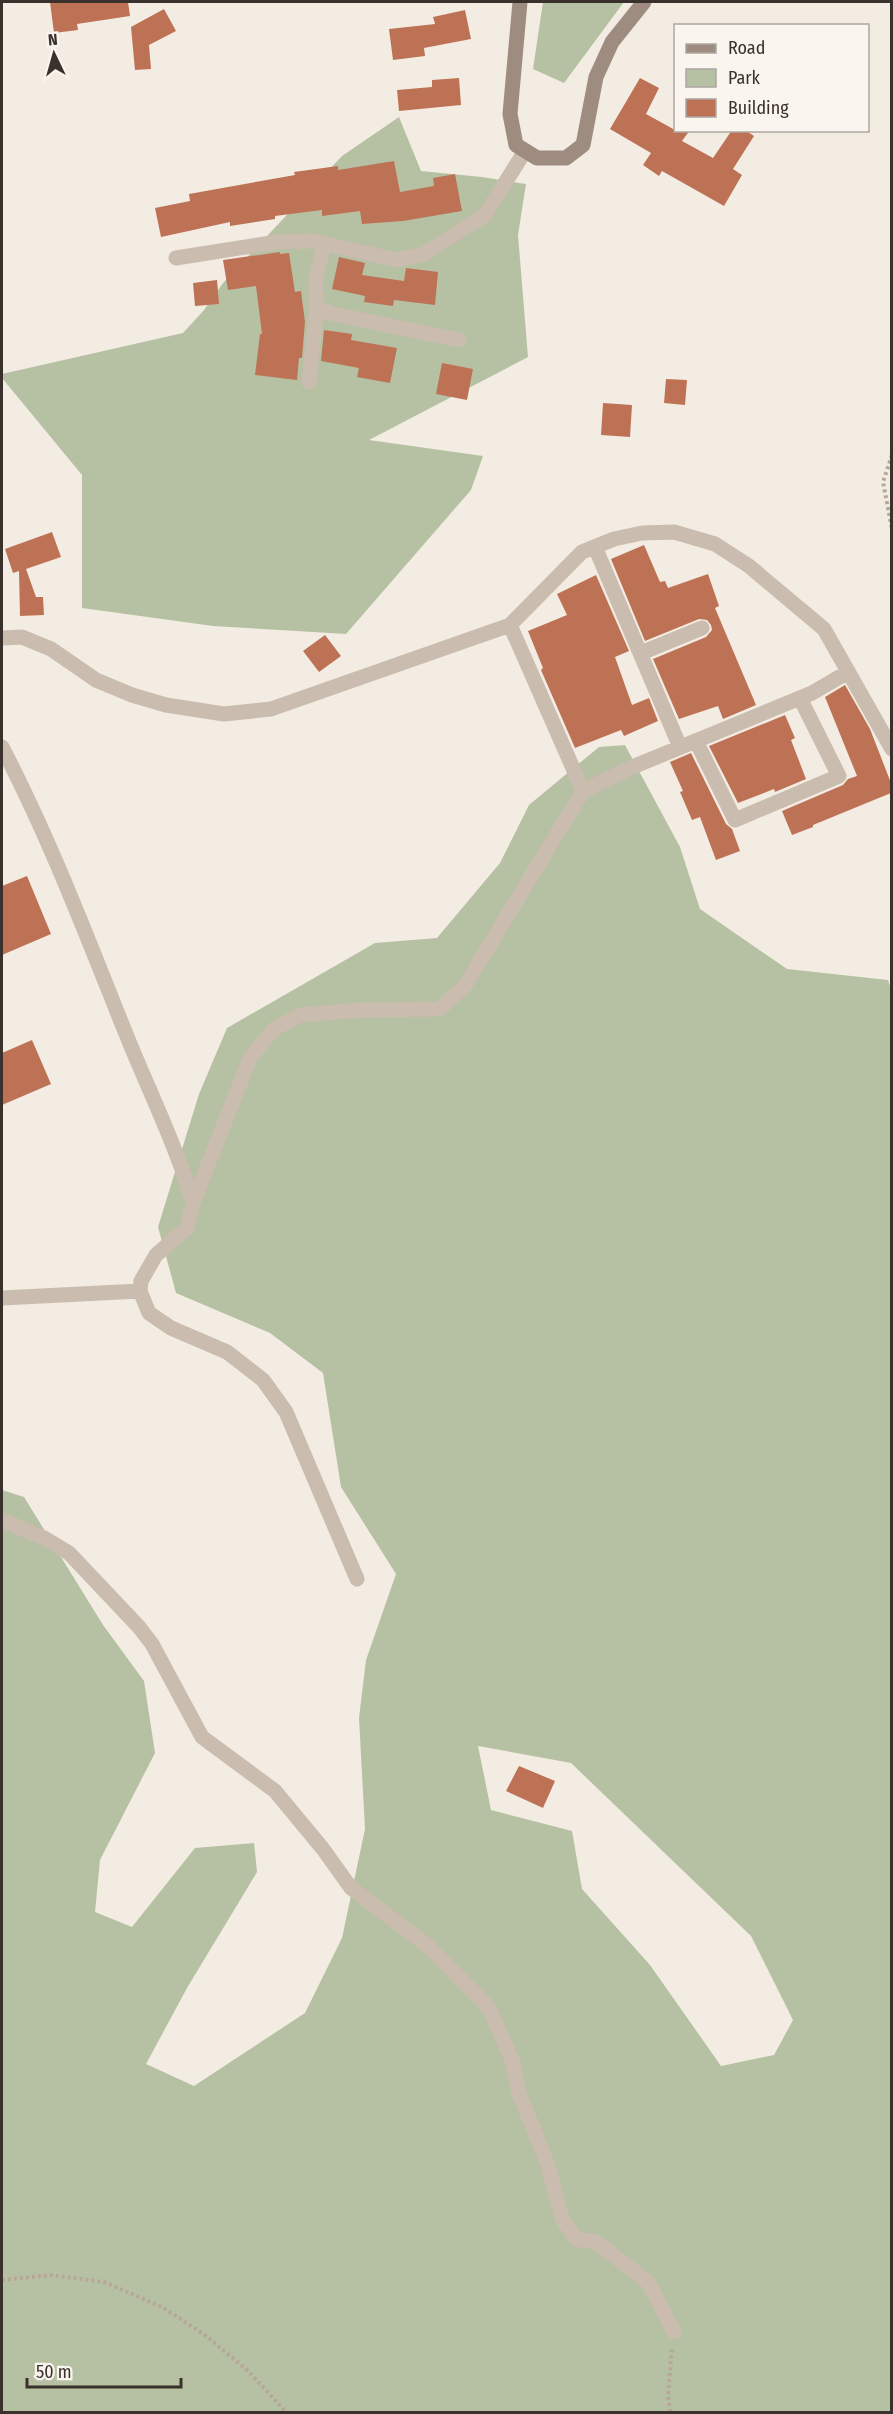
<svg xmlns="http://www.w3.org/2000/svg" width="893" height="2414" font-family="'Fira Sans Condensed',sans-serif">
  <style>
    .green { fill: #b6c1a3; fill-rule: evenodd }
    .building { fill: #be7255 }
    .lines { fill: none; stroke-linecap: round; stroke-linejoin: round }
    .path { stroke: #b6a799; stroke-width: 4; stroke-dasharray: 3 3; stroke-linecap: butt }
    .street { stroke: #cabcae; stroke-width: 15 }
    .secondary { stroke: #9e8c80; stroke-width: 15 }
  </style>
  <rect width="100%" height="100%" fill="#f3ece2"/>
  <!-- green -->
  <path class="green" d="M543,2H624L564,83L533,69Z
    M399,117L421,171L482,177L526,184L518,235L528,357L369,440L483,456L471,490L346,634L213,626L82,608V475L2,378V374L183,333L204,310L223,283L342,156Z
    M625,745L680,847L700,909L787,969L888,980L892,992L891,2412H2V1490L24,1497L103,1625L144,1681L155,1753L100,1860L95,1912L132,1927L195,1848L254,1843L257,1872L187,1988L146,2064L194,2086L305,2013L342,1938L365,1829L359,1718L366,1660L396,1574L341,1487L323,1373L270,1333L176,1293L158,1227L199,1094L227,1028L375,943L437,938L500,863L529,805L599,747ZM478,1746L571,1763L751,1936L793,2020L774,2055L721,2066L650,1965L582,1889L572,1831L491,1810Z"/>
  <!-- building -->
  <path class="building" d="M50,2H128L130,16L77,24L78,30L54,33Z
    M164,9L176,31L149,45L151,69L135,70L131,27Z
    M465,10L471,39L424,48L425,56L393,60L389,29L435,24L433,17Z
    M459,78L461,105L399,111L397,90L432,87V80Z
    M640,78L659,88L646,114L675,130H690L682,141L713,158L732,130H745L754,136L733,169L742,175L724,206L662,171L659,176L643,165L651,153L610,129Z
    M394,161L400,192L434,186L433,178L455,174L462,211L403,221L362,224L360,211L322,216V210L275,216V219L230,226V222L161,237L155,208L190,201L189,194L295,175L294,172L338,166V170Z
    M280,252V254L289,253L295,292L301,291L305,322L302,358H299L297,380L255,375L260,334H262L256,286L228,290L223,260Z
    M339,257L365,263L362,275L404,281L406,268L438,272L435,305L394,300L393,306L364,302L365,296L332,289Z
    M217,280L219,304L195,306L193,283Z
    M324,330L352,334L351,340L397,348L390,383L357,377L359,368L321,361Z
    M442,363L473,369L467,400L436,394Z
    M666,379L687,380L685,405L664,403Z
    M603,403L632,405L630,437L601,435Z
    M52,532L61,557L26,569L36,597H43L44,615L20,616L19,571L13,573L5,549Z
    M644,545L660,582L665,581L668,588L708,574L719,606L715,608L756,705L723,719L718,706L679,719L653,659L706,637L712,630L711,625L707,620L699,619L645,641L611,559Z
    M596,575L629,651L615,657L632,705L649,698L658,721L624,736L621,730L575,748L541,670L543,668L528,631L567,615L557,594Z
    M325,635L341,656L319,672L303,651Z
    M845,685L870,729L891,783V793L813,825V827L792,835L782,811L843,785L848,779L857,776L825,697Z
    M785,715L795,738L791,740L806,779L775,792L774,789L738,803L709,746Z
    M691,753L726,824L732,829L740,851L716,860L700,817L692,820L680,792L683,791L670,762Z
    M27,876L51,934L2,955V886Z
    M32,1040L51,1084L2,1105V1053Z
    M519,1766L555,1781L543,1808L506,1791Z"/>
  <g class="lines">
    <!-- path -->
    <path class="path" d="M892,455L883,482L892,529
      M2,2280L51,2275L104,2282L162,2307L205,2335L247,2370L286,2412
      M670,2412L668,2395L672,2348"/>
    <!-- street -->
    <path class="street" d="M176,258L277,242L314,241L396,260L424,254L485,215L525,151
      M316,308L333,314L459,340
      M309,382L316,313V278L324,244
      M595,547L680,747
      M510,625L583,791
      M2,638L22,637L51,649L96,680L132,695L166,705L224,714L271,709L510,625L582,552L614,539L642,533L674,532L715,544L749,566L824,629L892,749
      M641,653L702,628
      M696,741L735,820L839,776L800,698
      M2,747C50,839 87,937 126,1034C149,1091 176,1145 193,1203
      M2,1298L140,1291
      M2,1520L44,1538L69,1553L139,1627L152,1644L202,1737L275,1791L323,1849L351,1888L428,1946L489,2008L512,2060L519,2093L548,2165L562,2218L576,2239L596,2242L648,2282L674,2332
      M357,1579L286,1412L263,1380L227,1352L171,1328L149,1313L140,1291L141,1281L156,1255L187,1228L193,1203L250,1058L274,1029L300,1015L362,1010L439,1009L464,987L583,791L630,768L812,693L848,672"/>
    <!-- secondary -->
    <path class="secondary" d="M520,2L510,114L516,145L537,158H566L583,145L596,77L612,42L644,2"/>
  </g>
  <!-- border -->
  <rect width="893" height="2414" fill="none" stroke="#3a312c" stroke-width="6"/>
  <!-- legend -->
  <rect x="674" y="24" width="195" height="108" fill="#faf5ef" stroke="#ada7a1" stroke-width="1.5"/>
  <rect x="686" y="44" width="30" height="9" fill="#9e8c80" stroke="#ada7a1" stroke-width="1.5"/>
  <text x="728" y="54" font-size="18" fill="#3a312c">Road</text>
  <rect x="686" y="69" width="30" height="18" fill="#b6c1a3" stroke="#ada7a1" stroke-width="1.5"/>
  <text x="728" y="84" font-size="18" fill="#3a312c">Park</text>
  <rect x="686" y="99" width="30" height="18" fill="#be7255" stroke="#ada7a1" stroke-width="1.5"/>
  <text x="728" y="114" font-size="18" fill="#3a312c">Building</text>
  <!-- north arrow -->
  <g transform="translate(54 54) rotate(355)" stroke="#faf5ef" stroke-width="4.5" paint-order="stroke">
  <path d="M0-4.5L10 22L0 15L-10 22Z" fill="#3a312c"/>
  <text y="-9" font-size="16" font-weight="bold" text-anchor="middle" fill="#3a312c">N</text>
  </g>
  <!-- scale -->
  <path d="M27 2378v9h154v-9" fill="none" stroke="#3a312c" stroke-width="3"/>
  <text x="36" y="2378" font-size="18" fill="#3a312c" stroke="#faf5ef" stroke-width="4.5" paint-order="stroke">50 m</text>
</svg>
